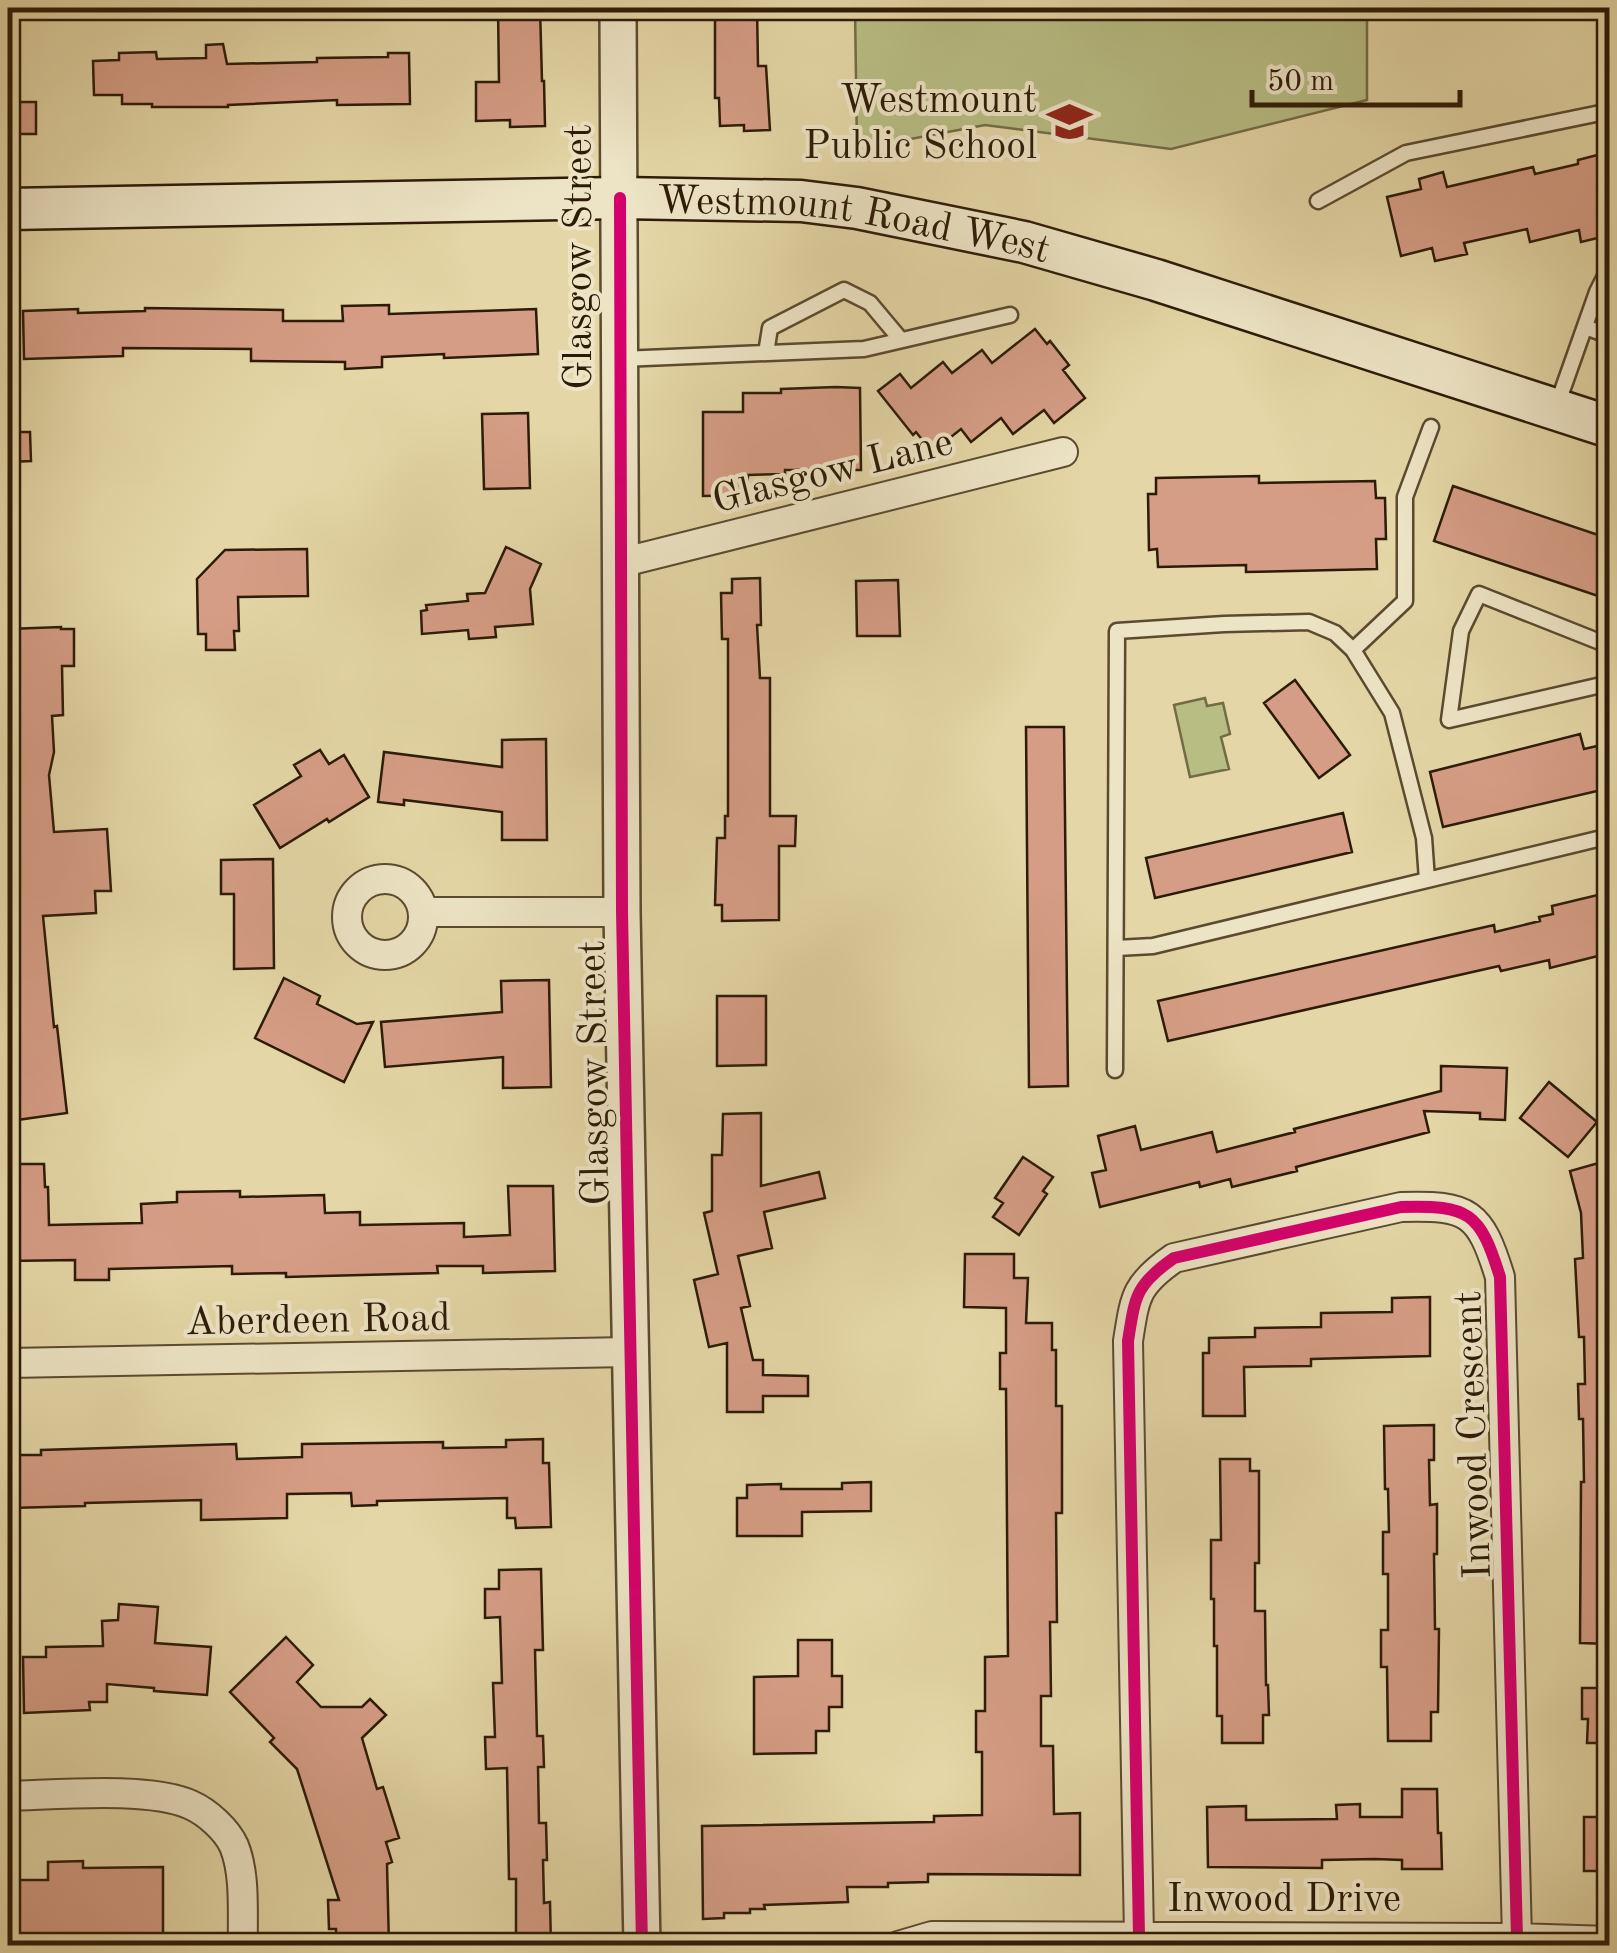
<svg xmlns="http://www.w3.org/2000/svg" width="1617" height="1953" font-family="'Old Standard TT',serif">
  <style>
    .green { fill: #b8bd84; stroke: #726c46; stroke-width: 2.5 }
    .building { fill: #d59d85; stroke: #2d1b07; stroke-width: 2.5 }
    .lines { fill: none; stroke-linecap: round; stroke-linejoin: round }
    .service-casing { stroke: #5b4a2f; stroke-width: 19 }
    .minor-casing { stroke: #5b4a2f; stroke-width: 32 }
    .tertiary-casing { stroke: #5b4a2f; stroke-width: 40 }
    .secondary-casing { stroke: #2d1b07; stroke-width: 45 }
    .service { stroke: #ede4c5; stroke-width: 14 }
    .minor { stroke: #ede4c5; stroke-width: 28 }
    .tertiary { stroke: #ede4c5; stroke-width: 35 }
    .secondary { stroke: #ede4c5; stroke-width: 40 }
    .cycleway-casing { stroke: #ede4c5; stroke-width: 19 }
    .cycleway { stroke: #d6006c; stroke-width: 12 }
    .labels { text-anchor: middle; stroke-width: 8; stroke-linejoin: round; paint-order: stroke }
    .poi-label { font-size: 40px; fill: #2d1b07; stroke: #ede4c5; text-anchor: end }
    .street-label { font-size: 40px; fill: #2d1b07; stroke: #ede4c5 }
  </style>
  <rect width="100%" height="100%" fill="#e4d6a6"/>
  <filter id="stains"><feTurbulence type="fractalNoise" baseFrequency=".002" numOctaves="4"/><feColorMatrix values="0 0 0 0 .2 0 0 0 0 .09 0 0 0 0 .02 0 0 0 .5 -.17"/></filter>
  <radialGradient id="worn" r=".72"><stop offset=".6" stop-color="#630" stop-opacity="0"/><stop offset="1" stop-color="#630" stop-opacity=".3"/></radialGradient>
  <!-- green -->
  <path class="green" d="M855,8H1367V100L1171,149L985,125L857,149Z
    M1205,698L1207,706L1223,703L1230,734L1221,737L1229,769L1190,777L1174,705Z"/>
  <!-- building -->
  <path class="building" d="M498,8H540L542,81H544L545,126L510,127V120L476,121V82H499Z
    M715,8H757L758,66H766L770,130L744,131V125L720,126L719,98H715Z
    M223,44L227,64L317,62V58L388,57V53H409L410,104L337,105V100L228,105V107H152V104H122V95H94L93,61L119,60V53L156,52L157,59L206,58V45Z
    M8,102H36V134H8Z
    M1605,153L1610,171V235L1581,242L1579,230L1530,242L1527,229L1464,243L1467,254L1435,261L1432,248L1401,256L1387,197L1421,189L1419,179L1443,172L1447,187L1533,167L1535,174L1578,164V160Z
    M389,305V314L536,309L538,354L444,358V354L382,357V367L345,369V362L251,361V349L123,348V356L24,359L23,311L78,309V313L145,311V308L283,310V321H343L342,306Z
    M1035,329L1047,344L1050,341L1069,365L1063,370L1085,398L1054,423L1044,410L1013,434L1001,418L971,442L961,429L932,452L916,432L913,435L878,391L900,374L911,388L943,362L952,373L982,350L992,363Z
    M836,387L860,388L861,470H785V474L748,475L747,495L703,496V412H743V393H781V389Z
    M528,413L530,488L484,489L482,414Z
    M8,432H30L31,461L8,462Z
    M1259,476V483L1375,481L1376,498H1385L1386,539H1376L1377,569L1246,572V565L1158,567L1157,549L1149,550L1148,494H1156V478Z
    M1453,486L1610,539V600L1434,541Z
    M506,547L541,564L530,589L533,624L495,627L496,637L469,639L468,630L422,634L421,611L427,610L426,605L468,601L467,594L485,593Z
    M307,549L308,596L238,597L239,631H234L235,650H206V634H198L197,579L225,550Z
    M760,578L761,625H757L760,678H770V816H796L795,846H779V920L722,921V905H715L717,838H725V816H728V639H722L721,593H732V579Z
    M898,580L900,636H857L856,581Z
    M61,627V629H74V666H62L63,715L52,716L54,752L49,775L54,832L107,829L111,891H95L96,913L43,916L54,1027L57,1026L67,1113L10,1121L8,1075L14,1074L8,995V942L11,941L8,883V629Z
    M1295,680L1350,755L1319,778L1264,703Z
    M1026,727H1064L1068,1086L1029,1087Z
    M1580,734L1584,749L1610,743V788L1443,827L1430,772Z
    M546,739L547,840H502V812L404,800V805L378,802L384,752L502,767V740Z
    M320,750L329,764L344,755L369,797L329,822L327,819L280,848L254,805L301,776L294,765Z
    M1343,813L1352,852L1155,898L1146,858Z
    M273,859L274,968L234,969V894H221V860Z
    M1610,892V953L1550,968L1549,960L1501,971L1499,966L1168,1041L1158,1001L1494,925L1495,932L1540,921L1539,917L1553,914L1552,906Z
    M284,978L320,996L317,1004L357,1024L373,1022L344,1082L255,1038Z
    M549,980L551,1087L503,1088V1057L385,1067L381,1022L502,1012L501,981Z
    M717,996H766V1065L717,1066Z
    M1441,1066L1507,1068L1505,1120L1480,1119V1113L1424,1111L1429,1132L1296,1167L1297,1171L1232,1187L1230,1179L1200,1187L1199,1182L1100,1207L1092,1173L1106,1170L1098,1136L1135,1126L1141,1150L1212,1132L1217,1152L1295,1132L1294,1129L1441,1091Z
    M1549,1082L1597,1122L1568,1157L1520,1118Z
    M761,1113V1186L819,1172L825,1198L764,1212L772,1248L738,1256L750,1306L741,1308L753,1360H763V1375L808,1376V1396H763V1412H727V1343L709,1347L694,1280L718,1274L704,1213L712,1211V1155H722L723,1114Z
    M1023,1157L1053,1177L1043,1191L1047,1194L1019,1235L993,1217L1003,1203L995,1198Z
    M1602,1162L1610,1187V1644L1580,1643L1581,1482H1584L1583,1419H1579L1578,1384H1585L1584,1337H1579L1575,1259L1583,1258L1581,1213L1570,1171Z
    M8,1164H44L45,1187H48L49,1225L142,1223L141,1204L177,1202V1192L240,1191V1197L324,1195L325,1213L360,1212V1225L464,1223V1237L510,1235L508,1186H553L555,1271L483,1273V1266H437L438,1273L286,1277V1273L232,1274V1266L109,1269V1280H75V1260L8,1261Z
    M965,1254H1014V1278H1028L1026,1323H1052V1350H1056V1406H1062V1513H1056L1057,1622H1050L1051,1696H1041V1746H1053L1054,1814L1080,1813V1875L928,1874V1882L888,1883V1887H847L848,1902L764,1905L765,1909H750V1913H724V1918L703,1919L702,1826L934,1822V1816L982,1815V1752H976V1711H985V1657L1008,1656L1006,1389H1000V1353H1006V1308L964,1307Z
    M1430,1297V1356L1311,1359V1366L1244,1367L1245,1416H1203V1353H1209V1338L1255,1337V1328L1321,1327V1313L1392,1312V1298Z
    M1434,1425V1460H1429L1430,1505L1437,1504V1554H1434L1435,1629H1439L1438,1712H1431V1741H1388L1387,1667H1381V1630H1388V1574H1383V1532H1389L1388,1489H1385L1384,1426Z
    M543,1439V1463H549L551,1527L516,1528L515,1518H507V1498L377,1501V1505L352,1506L351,1493L287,1494V1518L201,1520V1500L85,1503V1506L10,1508L9,1455H41V1450L236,1444L237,1459L302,1457V1444L443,1442V1448L506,1447V1440Z
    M1220,1459H1250V1471H1259V1563H1255V1611H1265L1266,1685H1268L1269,1715H1263V1743H1222V1716H1217V1646H1214V1599H1211V1540H1221Z
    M871,1482V1511L802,1512V1536H737V1498H747V1485L781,1484V1489H842V1483Z
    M541,1569L543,1650H535L537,1736H543L544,1767H538L539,1823H546L547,1860H543L544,1903L550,1902L551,1946H516V1879H509L507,1768L486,1769L485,1737H495L493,1683H502L500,1617L485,1618V1589H499V1570Z
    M119,1604L158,1607L155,1643L211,1647L207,1695L154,1691V1688L107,1684V1702H89L90,1710L24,1713L23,1657H46V1647L103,1646L102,1621L118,1620Z
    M286,1637L313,1665L297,1682L321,1707H362L370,1699L386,1715L362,1738L377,1789L383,1787L399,1838L386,1842L392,1862L387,1864L389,1946H336V1929H329L328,1900H339L297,1769L270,1742L274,1738L230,1692Z
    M798,1640H832V1676H842V1707H829V1731H816V1753L754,1754V1677L798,1676Z
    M1582,1688H1610V1743H1587L1588,1719H1582Z
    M1402,1789H1437L1438,1833H1441L1442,1869H1402V1860L1375,1859L1322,1860V1868L1208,1867L1207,1807L1246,1806V1820L1337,1819L1336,1805L1360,1804V1817H1402Z
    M1584,1817H1610V1871H1584Z
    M83,1861V1868L163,1867V1946H8V1880H48V1862Z"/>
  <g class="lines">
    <defs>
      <path id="service" d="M1318,201L1406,153L1610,111
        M1585,327L1610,336
        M766,353L770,328L844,290L870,303L901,340
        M621,359L864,349L1010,315
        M1556,408L1597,292L1604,278L1610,272
        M1610,646L1479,594L1461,631L1449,720L1610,683
        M1353,650L1405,601V497L1431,427
        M1117,948L1153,946L1610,836
        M1115,1070L1117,631L1224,624L1309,622L1335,633L1353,650L1392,713L1424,838L1427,880"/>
      <path id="minor" d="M620,563L1063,452
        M347 917a38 38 0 1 1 76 0a38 38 0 1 1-76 0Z
        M423,912H622
        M8,1363L629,1352
        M8,1796C55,1795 149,1786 191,1805C207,1812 227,1830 234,1846C246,1875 242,1915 243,1946
        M1139,1936L1128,1341C1135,1297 1135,1285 1174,1258L1401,1207C1469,1205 1480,1212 1500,1277L1517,1938
        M898,1946L932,1936L1517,1938L1610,1941"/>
      <path id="tertiary" d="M618,8L622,912L642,1946"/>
      <g id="secondary">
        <path id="s1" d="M8,209L620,198L801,201L857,208L1024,242L1156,280L1610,427"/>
      </g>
    </defs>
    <!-- service casing -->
    <use href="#service" class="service-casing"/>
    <!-- minor casing -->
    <use href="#minor" class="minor-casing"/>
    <!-- tertiary casing -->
    <use href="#tertiary" class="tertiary-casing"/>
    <!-- secondary casing -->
    <use href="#secondary" class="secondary-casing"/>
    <!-- service -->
    <use href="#service" class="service"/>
    <!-- minor -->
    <use href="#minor" class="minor"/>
    <!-- tertiary -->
    <use href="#tertiary" class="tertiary"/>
    <!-- secondary -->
    <use href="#secondary" class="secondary"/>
    <defs>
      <path id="cycleway" d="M620,198L622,912L642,1946
        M1139,1936L1128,1341C1135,1297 1135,1285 1174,1258L1401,1207C1469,1205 1480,1212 1500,1277L1517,1938"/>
    </defs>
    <!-- cycleway casing -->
    <use href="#cycleway" class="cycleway-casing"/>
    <!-- cycleway -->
    <use href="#cycleway" class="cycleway"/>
  </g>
  <!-- icons -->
  <defs>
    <symbol id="school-bare" viewBox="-9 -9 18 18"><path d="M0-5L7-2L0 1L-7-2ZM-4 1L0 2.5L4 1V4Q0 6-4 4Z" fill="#8f2418" stroke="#ede4c5" stroke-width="2.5" paint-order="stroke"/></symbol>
  </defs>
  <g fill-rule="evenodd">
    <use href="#school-bare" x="1038" y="90" width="63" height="63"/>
  </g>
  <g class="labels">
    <!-- poi labels -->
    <g class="poi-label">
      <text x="1037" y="112">Westmount<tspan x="1037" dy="46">Public School</tspan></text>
    </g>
    <!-- street labels -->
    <g class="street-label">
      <text dy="14" stroke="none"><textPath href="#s1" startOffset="848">Westmount Road West</textPath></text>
      <text transform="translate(577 257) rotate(-90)" y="14">Glasgow Street</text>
      <text transform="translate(832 469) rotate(-14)" y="14">Glasgow Lane</text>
      <text transform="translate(592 1073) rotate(-91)" y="14">Glasgow Street</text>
      <text transform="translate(318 1318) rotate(-1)" y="14">Aberdeen Road</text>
      <text transform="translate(1471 1435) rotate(-92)" y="14">Inwood Crescent</text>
      <text x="1284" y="1911">Inwood Drive</text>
    </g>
  </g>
  <!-- margin -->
  <rect width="1617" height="1953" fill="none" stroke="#e4d6a6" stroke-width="40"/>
  <rect x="10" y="10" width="1597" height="1933" fill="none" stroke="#2d1b07" stroke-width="5"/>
  <rect x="20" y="20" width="1577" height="1913" fill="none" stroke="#2d1b07" stroke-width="2.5"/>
  <!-- scale -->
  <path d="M1252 90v15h208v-15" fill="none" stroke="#2d1b07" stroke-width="5"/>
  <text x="1267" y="90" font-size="30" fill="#2d1b07" stroke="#ede4c5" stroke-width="8" paint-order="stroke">50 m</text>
  <rect width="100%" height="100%" filter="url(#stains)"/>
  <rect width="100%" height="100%" fill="url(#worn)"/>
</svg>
